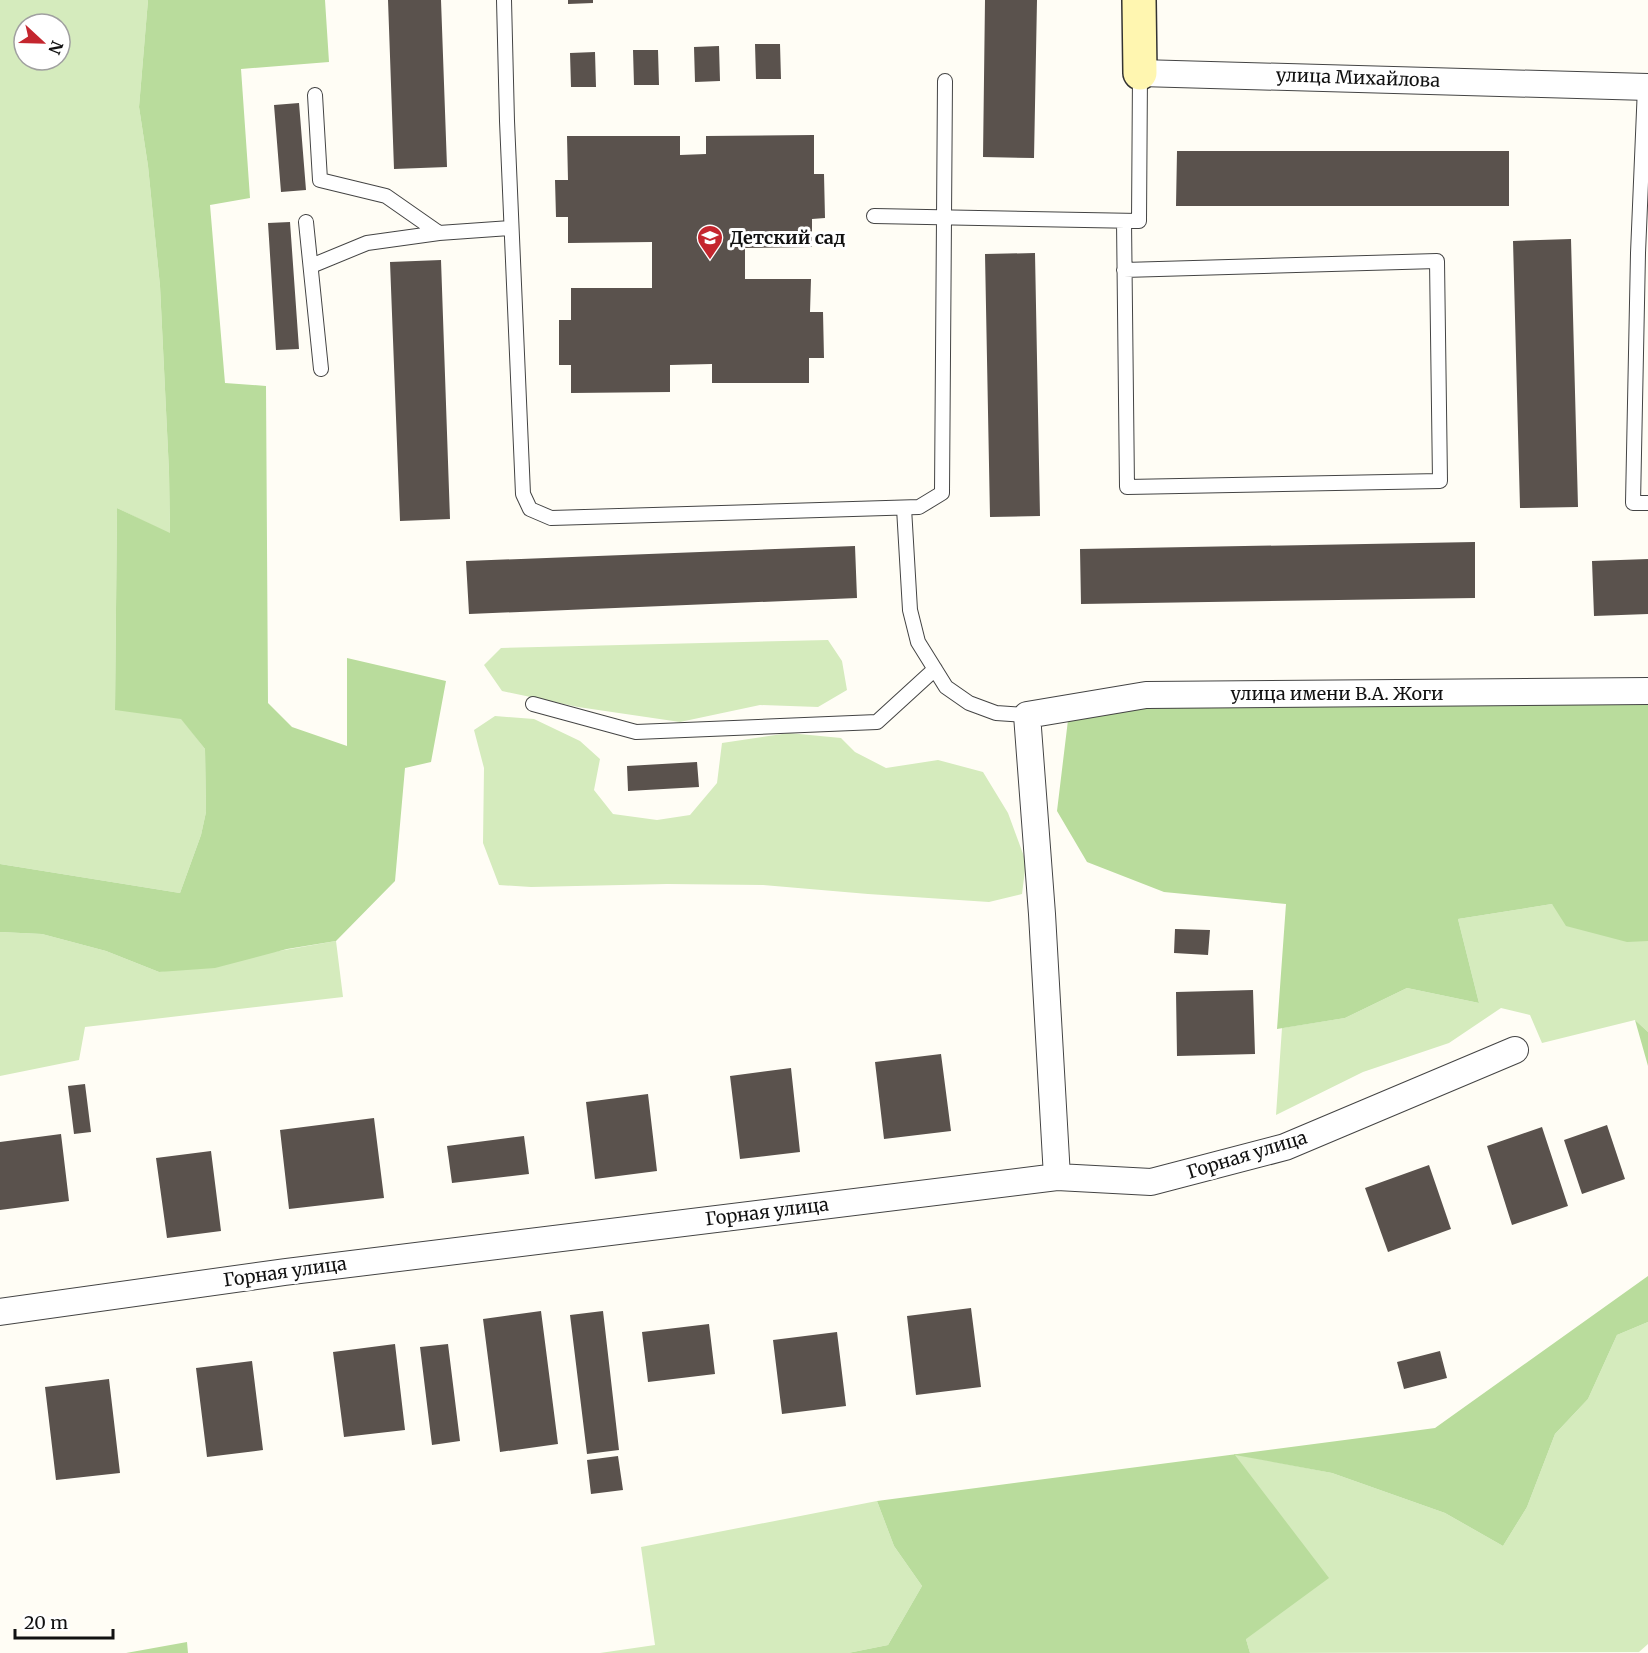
<svg xmlns="http://www.w3.org/2000/svg" width="1648" height="1653" font-family="Merriweather,serif">
  <style>
    .green { fill: #d5ebbd; fill-rule: evenodd }
    .forest { fill: #b9dc9c }
    .building { fill: #5a524d }
    .lines { fill: none; stroke-linecap: round; stroke-linejoin: round }
    .lane-casing { stroke: #444; stroke-width: 16 }
    .street-casing { stroke: #444; stroke-width: 28 }
    .secondary-casing { stroke: #333; stroke-width: 36 }
    .lane { stroke: #fff; stroke-width: 14 }
    .street { stroke: #fff; stroke-width: 26 }
    .secondary { stroke: #fff6b0; stroke-width: 33 }
    .labels { text-anchor: middle; stroke-width: 6; stroke-linejoin: round; paint-order: stroke }
    .street-label { font-size: 18px; fill: #111; stroke: #fff }
    .poi-label { font-size: 18px; font-weight: bold; fill: #111; stroke: #fff; text-anchor: start }
  </style>
  <rect width="100%" height="100%" fill="#fffdf5"/>
  <!-- green -->
  <path class="green" d="M0,0H148L139,107L148,166L160,286L169,472L170,534L117,508L115,709L181,718L205,749L206,812L201,835L180,893L0,864ZM24,24H60V60H24Z
    M828,640L842,661L847,690L818,707L760,705L680,722L578,707L502,691L484,665L501,648Z
    M495,716L534,719L580,741L600,759L594,790L613,814L657,820L690,815L717,783L722,743L789,733L841,738L855,752L886,768L938,760L983,772L1008,813L1026,862L1022,894L989,902L868,894L763,885L667,884L531,887L499,885L483,843L484,768L474,730Z
    M1552,904L1627,941H1648V1032L1635,1020L1542,1043L1530,1015L1501,1008L1449,1043L1363,1072L1276,1115L1282,1028L1345,1018L1407,988L1479,1003L1458,919Z
    M0,932L42,934L106,951L159,972L336,941L343,997L85,1027L79,1060L0,1076Z
    M1648,1322V1644L1639,1652L1250,1653L1246,1639L1234,1454L1332,1473L1445,1513L1503,1546L1527,1507L1555,1434L1588,1399L1617,1335Z
    M877,1501L894,1546L922,1586L888,1645L848,1653H600L655,1645L641,1547Z"/>
  <!-- forest -->
  <path class="forest" d="M148,0H325L329,62L241,69L250,198L210,205L225,383L266,386L268,703L292,727L347,746V658L446,681L431,762L405,768L395,881L336,941L287,949L215,968L159,972L106,951L42,934L0,932V864L180,893L201,835L206,812L205,749L181,719L115,710L117,508L170,533L169,472L160,286L148,166L139,107Z
    M1648,699V941L1627,942L1566,926L1552,904L1458,919L1479,1003L1407,988L1345,1018L1277,1029L1286,904L1164,892L1087,862L1057,811L1068,720L1118,709L1169,705Z
    M1635,1020L1648,1032V1066Z
    M1648,1276V1322L1617,1335L1588,1399L1555,1434L1527,1507L1503,1546L1445,1513L1332,1473L1235,1455L1329,1578L1246,1639L1250,1653H848L888,1645L922,1586L894,1546L877,1501L1383,1435L1435,1428Z
    M187,1642L188,1653H126Z"/>
  <!-- building -->
  <path class="building" d="M388,0H441L447,167L394,169Z
    M568,0H593V3L568,4Z
    M985,0H1037L1034,158L983,157Z
    M755,44H780L781,79H756Z
    M719,46L720,81L695,82L694,47Z
    M633,50H658L659,85H634Z
    M595,52L596,87H571L570,53Z
    M299,103L306,190L281,192L274,105Z
    M814,135V174H824L825,218L812,219V247L745,248V279H811L810,312H823L824,358H809V383H712V364L670,365V392L571,393V365H559V320H571V288H652V242L568,243V217H556L555,180H568L567,136H680V155L706,154V136Z
    M1177,151H1509V206H1176Z
    M290,222L299,349L276,350L268,223Z
    M1571,239L1578,507L1520,508L1513,241Z
    M1035,253L1040,516L990,517L985,254Z
    M441,260L450,519L400,521L390,262Z
    M1475,542V598L1081,604L1080,549Z
    M855,546L857,598L469,614L466,561Z
    M1648,559V614L1594,616L1592,561Z
    M697,762L699,787L628,791L627,766Z
    M1175,929L1210,930L1208,955L1174,953Z
    M1253,990L1255,1054L1177,1056L1176,992Z
    M941,1054L951,1131L884,1139L875,1062Z
    M791,1068L800,1152L740,1159L730,1076Z
    M85,1084L91,1132L74,1134L68,1086Z
    M648,1094L657,1171L595,1179L586,1102Z
    M374,1118L384,1198L289,1209L280,1130Z
    M1607,1125L1625,1179L1582,1194L1564,1140Z
    M1542,1127L1568,1206L1512,1225L1487,1146Z
    M61,1134L69,1201L0,1210V1142Z
    M524,1136L529,1174L452,1183L447,1146Z
    M211,1151L221,1231L167,1238L156,1158Z
    M1429,1165L1451,1229L1388,1252L1365,1188Z
    M971,1308L981,1387L916,1395L907,1316Z
    M541,1311L558,1444L500,1452L483,1319Z
    M603,1311L619,1450L587,1454L570,1315Z
    M709,1324L715,1374L648,1382L642,1332Z
    M837,1332L846,1406L782,1414L773,1340Z
    M395,1344L405,1430L344,1437L333,1352Z
    M448,1344L460,1441L432,1445L420,1347Z
    M1440,1351L1447,1378L1404,1389L1397,1362Z
    M252,1361L263,1450L207,1457L196,1368Z
    M109,1379L120,1473L56,1480L45,1387Z
    M618,1456L623,1490L591,1494L587,1460Z"/>
  <g class="lines">
    <defs>
      <path id="lane" d="M504,0L507,121L523,494L530,509L551,518L919,507L942,493L945,81
        M1645,87L1638,253L1633,503H1648
        M315,95L320,180L386,196L439,233
        M874,216L1139,221L1140,73
        M1124,221L1127,487L1440,481L1437,261L1124,270
        M306,222L321,369
        M311,266L367,243L439,233L511,228
        M904,508L910,610L918,642L946,687L969,703L996,713L1027,715
        M533,704L636,732L877,722L935,669"/>
      <path id="street" d="M1140,73L1648,87
        M1057,1177L1042,914L1027,715L1146,695L1648,691
        M0,1312L285,1272L1057,1177L1151,1182L1285,1147L1515,1050"/>
      <path id="secondary" d="M1139,0L1140,73"/>
    </defs>
    <!-- lane casing -->
    <use href="#lane" class="lane-casing"/>
    <!-- street casing -->
    <use href="#street" class="street-casing"/>
    <!-- secondary casing -->
    <use href="#secondary" class="secondary-casing"/>
    <!-- lane -->
    <use href="#lane" class="lane"/>
    <!-- street -->
    <use href="#street" class="street"/>
    <!-- secondary -->
    <use href="#secondary" class="secondary"/>
  </g>
  <!-- icons -->
  <defs>
    <symbol id="school-pin" viewBox="-11 -11 22 30"><path d="M0 17L-7.5 6A9.5 9.5 0 1 1 7.5 6Z" fill="#c4262e" stroke="#fff"/><path d="M0-5L7-2L0 1L-7-2ZM-4 1L0 2.5L4 1V4Q0 6-4 4Z" fill="#fff"/></symbol>
  </defs>
  <g fill-rule="evenodd">
    <use href="#school-pin" x="695" y="223" width="30" height="40"/>
  </g>
  <g class="labels">
    <!-- street labels -->
    <g class="street-label">
      <text transform="translate(1358 78) rotate(2)" y="6">улица Михайлова</text>
      <text x="1337" y="700">улица имени В.А. Жоги</text>
      <text transform="translate(1247 1155) rotate(-17)" y="6">Горная улица</text>
      <text transform="translate(767 1212) rotate(-7)" y="6">Горная улица</text>
      <text transform="translate(285 1272) rotate(-8)" y="6">Горная улица</text>
    </g>
    <!-- poi labels -->
    <g class="poi-label">
      <text x="730" y="244">Детский сад</text>
    </g>
  </g>
  <!-- north arrow -->
  <g transform="translate(42 42) rotate(112)"><circle r="28" fill="#ffffff" stroke="#a0a0a0" stroke-width="1.5"/>
  <path d="M0-4.5L10 22L0 15L-10 22Z" fill="#c4262e"/>
  <text y="-9" font-size="16" font-weight="bold" text-anchor="middle" fill="#111111">N</text>
  </g>
  <!-- scale -->
  <path d="M15 1629v9h98v-9" fill="none" stroke="#111111" stroke-width="3"/>
  <text x="24" y="1629" font-size="18" fill="#111111" stroke="#ffffff" stroke-width="4.5" paint-order="stroke">20 m</text>
</svg>
